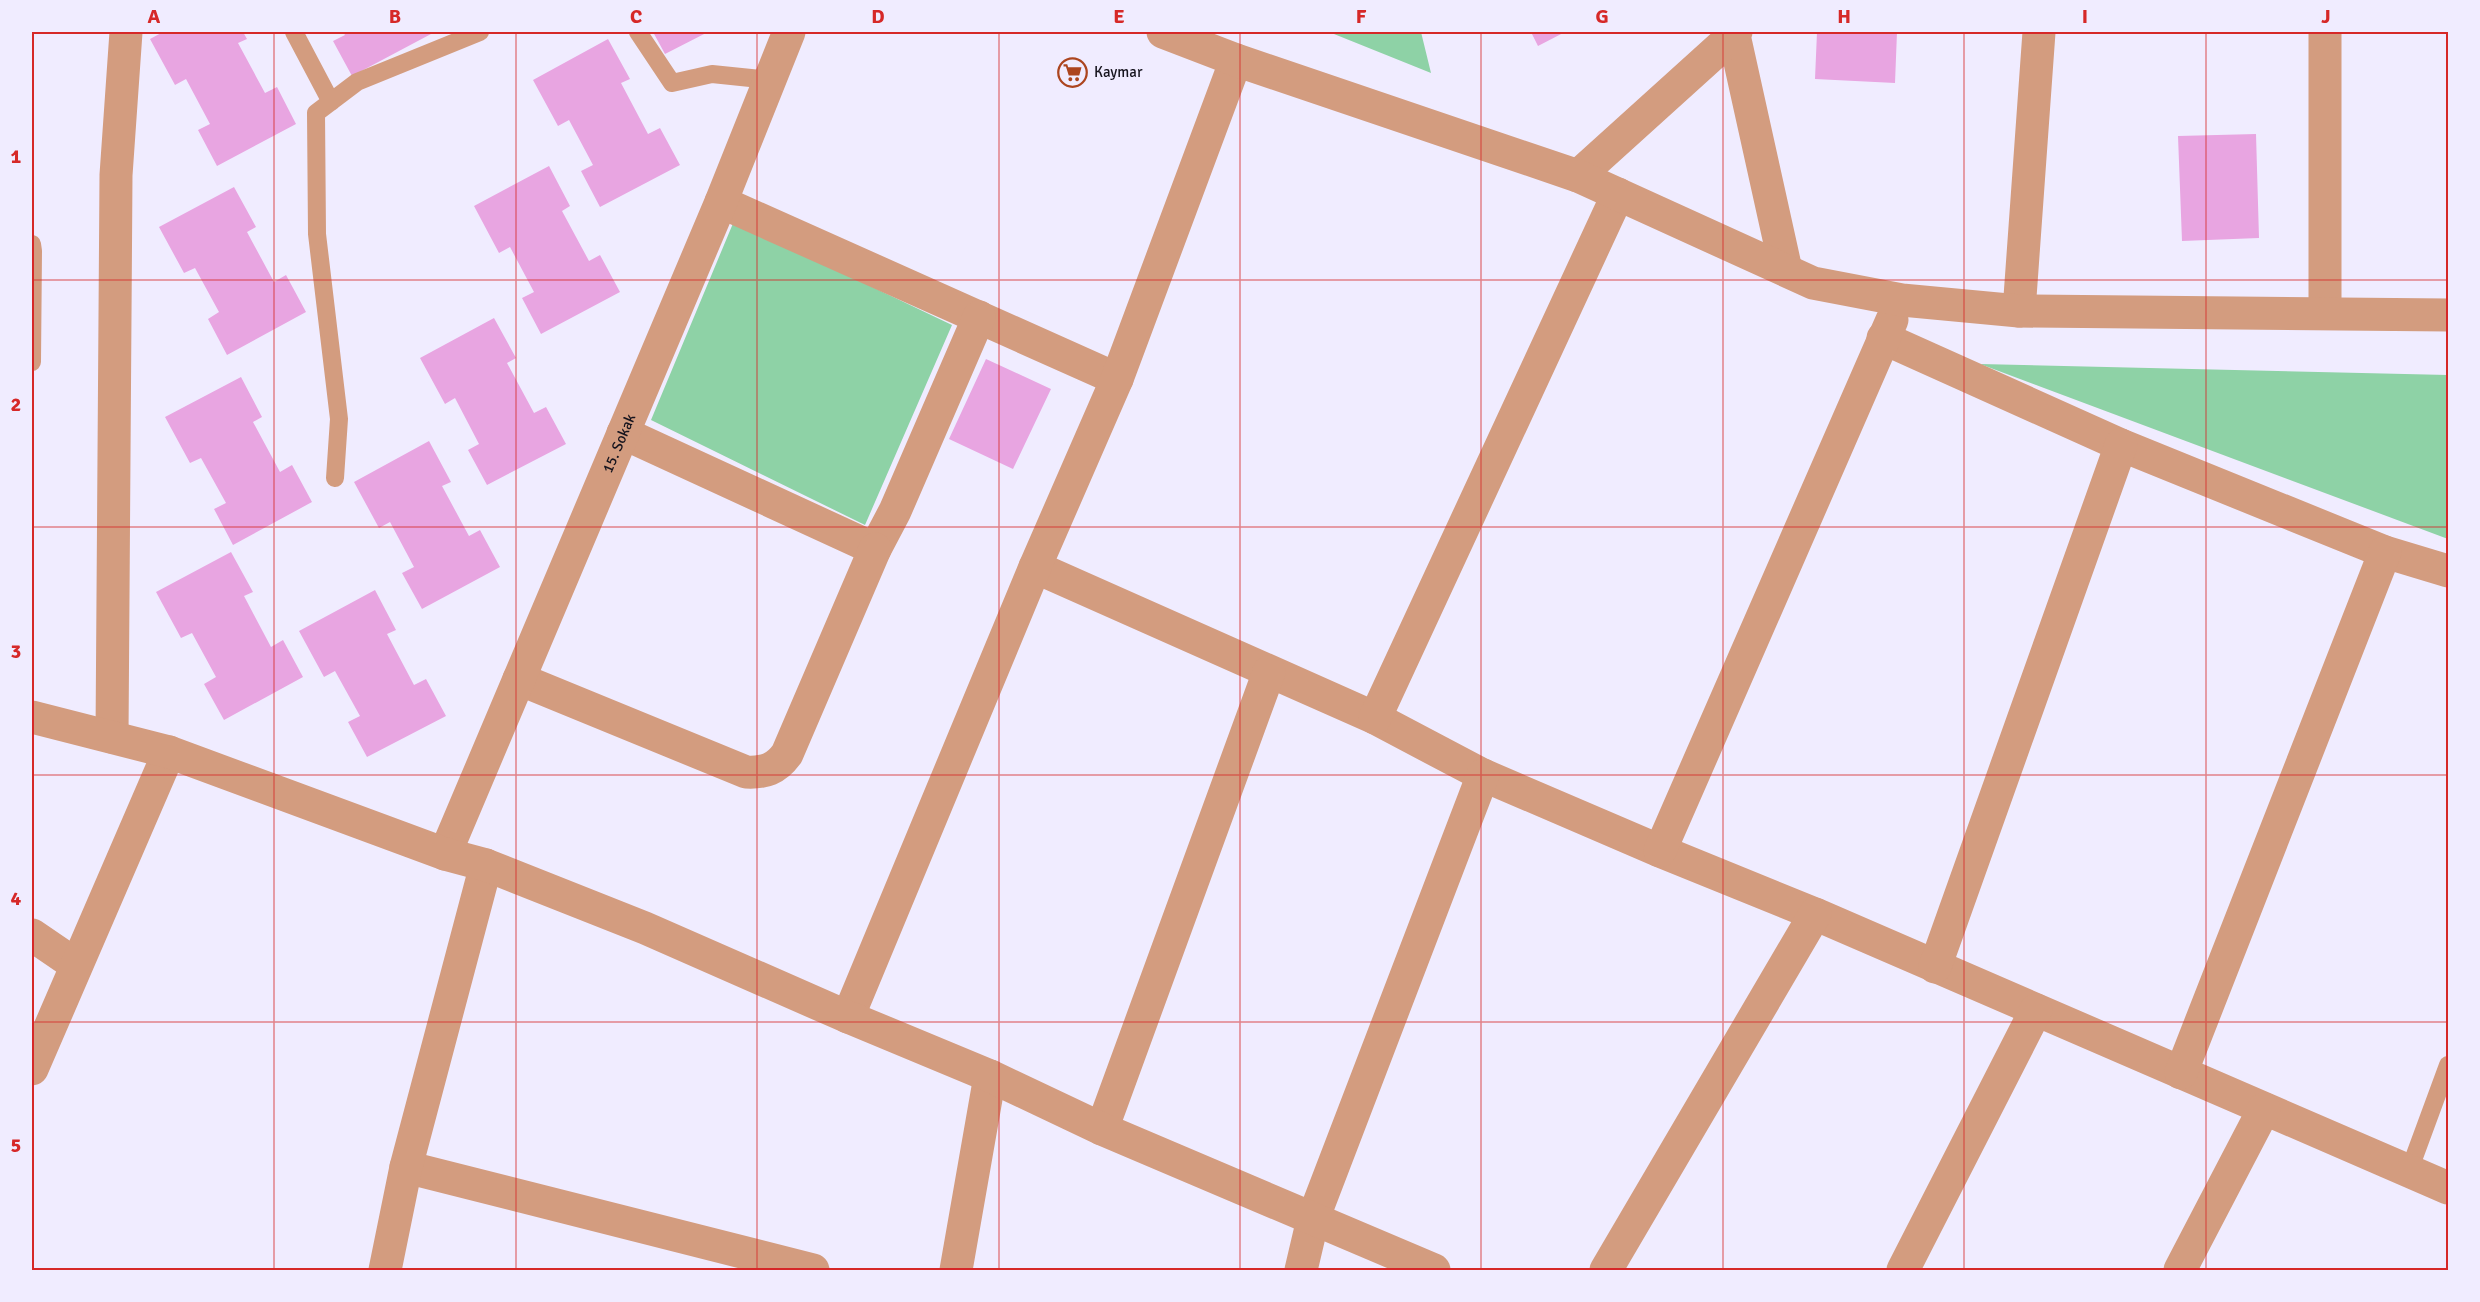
<svg xmlns="http://www.w3.org/2000/svg" width="2480" height="1302" font-family="Signika,sans-serif">
  <style>
    .green { fill: #8ed2a6 }
    .building { fill: #e8a5e1 }
    .lines { fill: none; stroke-linecap: round; stroke-linejoin: round }
    .service { stroke: #d39c7f; stroke-width: 18 }
    .minor { stroke: #d39c7f; stroke-width: 33 }
    .tertiary { stroke: #d39c7f; stroke-width: 33 }
    .grid { fill: none; stroke: #d62828; stroke-width: 1.5; stroke-opacity: 0.55 }
    .labels { text-anchor: middle; stroke-width: 5; stroke-linejoin: round; paint-order: stroke }
    .poi-label { font-size: 15px; fill: #16141e; stroke: #f0ecff; text-anchor: start }
    .street-label { font-size: 15px; fill: #16141e; stroke: #f0ecff }
    .neatline { fill: none; stroke: #d62828; stroke-width: 2 }
    .grid-label { font-size: 20px; text-anchor: middle; font-weight: bold; fill: #d62828 }
  </style>
  <rect width="100%" height="100%" fill="#f0ecff"/>
  <!-- green -->
  <path class="green" d="M1329,32H1421L1431,73Z
    M734,221L952,325L865,525L651,420Z
    M1980,364L2448,375V539Z"/>
  <!-- building -->
  <path class="building" d="M163,32H243L247,39L238,43L265,93L277,87L296,124L217,166L198,130L210,124L186,79L175,85L150,39Z
    M343,32H430L431,34L352,76L333,41L345,35Z
    M653,32H708L665,54Z
    M1531,32H1565L1538,46Z
    M1817,32H1897L1895,83L1815,79Z
    M608,39L630,79L621,83L648,134L660,128L680,165L600,207L581,171L593,165L569,120L558,126L533,80Z
    M2256,134L2259,238L2182,241L2178,136Z
    M549,166L570,206L562,211L589,261L600,255L620,292L541,334L522,298L534,292L510,247L499,253L474,206Z
    M234,187L256,227L247,232L274,282L286,275L306,312L227,355L208,319L219,312L195,268L184,273L159,227Z
    M494,318L516,358L507,363L534,413L546,407L566,444L487,485L468,450L479,444L455,398L445,404L420,358Z
    M986,359L1051,389L1013,469L949,439Z
    M241,377L262,417L253,422L280,472L292,465L312,502L233,545L214,509L226,503L201,458L190,463L165,417Z
    M429,441L451,482L442,486L469,536L480,530L500,567L422,609L402,573L414,567L390,522L379,528L354,482Z
    M231,552L253,592L244,596L271,647L283,640L303,677L224,720L204,684L216,677L192,633L181,638L156,592Z
    M375,590L396,630L387,634L414,685L426,679L446,716L367,757L348,722L360,716L335,671L324,677L299,631Z"/>
  <g class="lines">
    <!-- service -->
    <path class="service" d="M294,32L331,102
      M638,32L672,83L712,74L770,80
      M32,244L33,251L32,362
      M335,478L339,419L317,234L316,113L357,82L480,32
      M2409,1171L2448,1065"/>
    <!-- minor -->
    <g class="minor">
      <path d="M1736,32L1734,35L1786,270"/>
      <path d="M2325,32V313"/>
      <path d="M1578,176L1734,35"/>
      <path d="M721,202L1117,379"/>
      <path d="M2019,311L2039,32"/>
      <path d="M1883,338L2121,445L2385,552L2448,571"/>
      <path d="M623,433L875,549L895,511L979,317"/>
      <path d="M1035,567L1375,718L1483,775L1660,851L1815,914L2448,1188"/>
      <path d="M519,679L746,772C765,773 776,769 787,754L875,549"/>
      <path d="M1375,718L1618,194"/>
      <path d="M112,737L116,175L126,32"/>
      <path d="M1660,851L1892,320"/>
      <path id="s1" d="M445,854L721,202L789,32"/>
      <path d="M32,935L76,965"/>
      <path d="M1935,967L2121,445"/>
      <path d="M848,1017L1035,567L1117,379L1236,60"/>
      <path d="M32,1069L169,752"/>
      <path d="M2181,1073L2385,552"/>
      <path d="M1102,1129L1269,672"/>
      <path d="M406,1167L813,1270"/>
      <path d="M385,1270L406,1167L486,865"/>
      <path d="M956,1270L990,1076"/>
      <path d="M1301,1270L1313,1219L1483,775"/>
      <path d="M1606,1270L1815,914"/>
      <path d="M1903,1270L2036,1010"/>
      <path d="M2180,1270L2264,1109"/>
    </g>
    <!-- tertiary -->
    <path class="tertiary" d="M1163,32L1236,60L1578,176L1813,283L1902,300L2019,311L2448,315
      M32,717L169,752L445,854L486,865L645,928L848,1017L990,1076L1102,1129L1434,1270"/>
  </g>
  <!-- grid -->
  <path class="grid" d="M274,32V1270M516,32V1270M757,32V1270M999,32V1270M1240,32V1270M1481,32V1270M1723,32V1270M1964,32V1270M2206,32V1270M32,280H2448M32,527H2448M32,775H2448M32,1022H2448"/>
  <!-- icons -->
  <defs>
    <symbol id="supermarket-ring" viewBox="-11 -11 22 22"><circle r="9.5" fill="#f0ecff" stroke="#ac451f" stroke-width="1.5"/><path d="M-6-5.5h2.5l.6 2H6L4.5 2H-2.5L-4.4-4H-6ZM-1.5 3.2a1.3 1.3 0 1 0 .1 0ZM3 3.2a1.3 1.3 0 1 0 .1 0Z" fill="#ac451f"/></symbol>
  </defs>
  <g fill-rule="evenodd">
    <use href="#supermarket-ring" x="1056" y="56" width="33" height="33"/>
  </g>
  <g class="labels">
    <!-- poi labels -->
    <g class="poi-label">
      <text x="1094" y="77">Kaymar</text>
    </g>
    <!-- street labels -->
    <g class="street-label">
      <text dy="5" stroke="none"><textPath href="#s1" startOffset="446">15. Sokak</textPath></text>
    </g>
  </g>
  <!-- border -->
  <rect width="2480" height="1302" fill="none" stroke="#f0ecff" stroke-width="66"/>
  <rect x="33" y="33" width="2414" height="1236" class="neatline"/>
  <g class="grid-label">
    <text x="154" y="23">A</text>
    <text x="395" y="23">B</text>
    <text x="636" y="23">C</text>
    <text x="878" y="23">D</text>
    <text x="1119" y="23">E</text>
    <text x="1361" y="23">F</text>
    <text x="1602" y="23">G</text>
    <text x="1844" y="23">H</text>
    <text x="2085" y="23">I</text>
    <text x="2326" y="23">J</text>
    <text x="16" y="163">1</text>
    <text x="16" y="411">2</text>
    <text x="16" y="658">3</text>
    <text x="16" y="905">4</text>
    <text x="16" y="1152">5</text>
  </g>
</svg>
